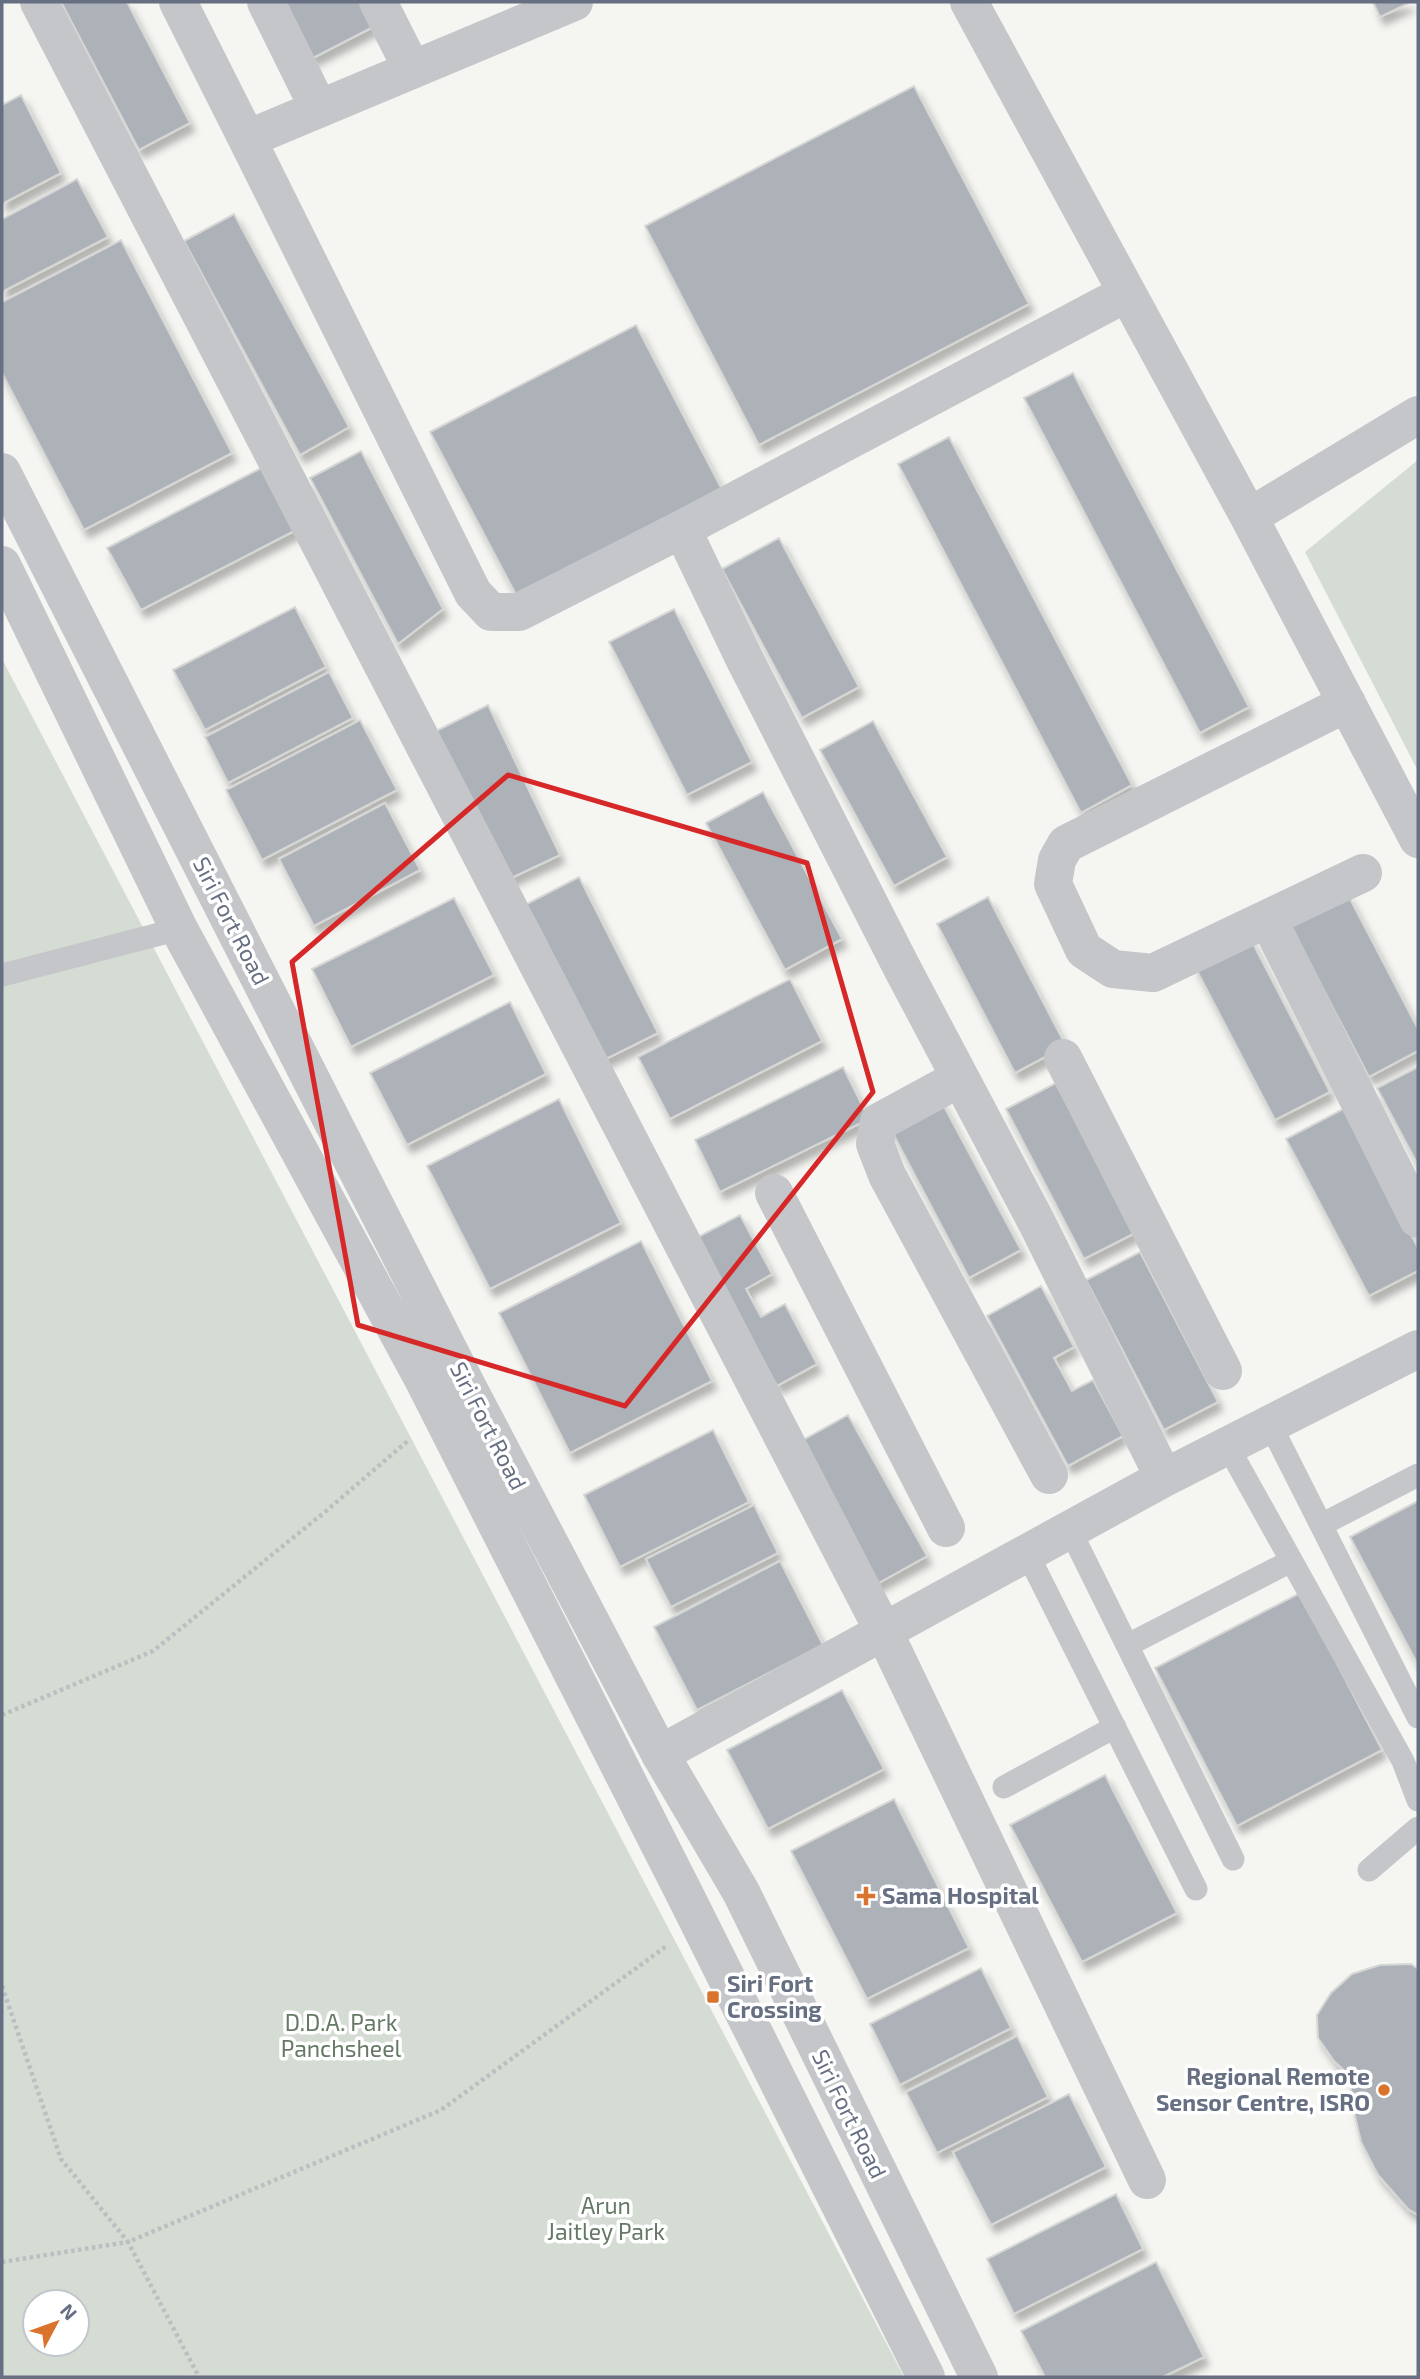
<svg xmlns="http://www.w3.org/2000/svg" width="1420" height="2379" font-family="'Exo 2',sans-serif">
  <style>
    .green { fill: #d5dcd3; fill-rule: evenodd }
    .building { fill: #adb2b8; stroke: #d6d7d5; stroke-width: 2; filter: url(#shadow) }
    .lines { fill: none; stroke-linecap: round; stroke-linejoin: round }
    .path { stroke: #bdbec1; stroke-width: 4.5; stroke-dasharray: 3.5 3.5; stroke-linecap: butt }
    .service { stroke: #c4c6ca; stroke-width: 23 }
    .minor { stroke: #c4c6ca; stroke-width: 38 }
    .tertiary { stroke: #c4c6ca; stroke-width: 38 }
    .marked { fill: none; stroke: #d62828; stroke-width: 5; stroke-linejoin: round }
    .poi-dot { fill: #da742d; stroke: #fff; stroke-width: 2.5 }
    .labels { text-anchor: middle; stroke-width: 7; stroke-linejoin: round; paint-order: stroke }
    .street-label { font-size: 23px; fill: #667082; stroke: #fff }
    .poi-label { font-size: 23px; font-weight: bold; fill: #667082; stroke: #fff; text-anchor: start }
    .park-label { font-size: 23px; fill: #657964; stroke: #fff }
  </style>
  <defs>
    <filter id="shadow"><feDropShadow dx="4.5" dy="8" stdDeviation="3.5" flood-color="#0004"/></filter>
  </defs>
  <rect width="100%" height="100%" fill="#f5f5f2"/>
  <!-- green -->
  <path class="green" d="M1418,460V771L1305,552Z
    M2,659L904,2377H2ZM35,2302H77V2344H35Z"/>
  <!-- building -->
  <path class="building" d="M61,2H127L190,123L139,150Z
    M281,2H362L375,26L311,59Z
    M1373,2H1411L1380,17Z
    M914,86L1029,304L759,445L645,226Z
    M21,95L61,173L2,204V105Z
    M77,179L108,237L2,292V219Z
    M234,214L349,427L300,455L184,241Z
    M121,240L232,453L84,530L2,373V302Z
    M636,325L727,499L522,606L430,432Z
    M1073,373L1249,707L1200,733L1024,398Z
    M949,437L1132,785L1081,813L898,464Z
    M361,451L443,609L398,644L310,478Z
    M267,465L300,528L141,610L107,548Z
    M779,538L859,687L802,718L722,569Z
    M295,607L326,667L205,730L173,670Z
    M674,609L752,762L687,795L609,642Z
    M329,672L353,718L228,783L205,737Z
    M488,705L560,855L507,880L436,731Z
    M360,720L397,790L262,860L226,790Z
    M873,721L947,857L894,886L820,750Z
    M763,792L842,939L785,970L706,823Z
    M385,803L420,870L314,926L279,859Z
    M579,877L658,1033L600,1062L521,907Z
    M1347,893L1418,1029V1051L1369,1077L1289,923Z
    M988,897L1066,1046L1015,1073L937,924Z
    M454,898L494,975L351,1047L312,969Z
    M1249,936L1330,1092L1275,1120L1194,965Z
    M790,979L822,1041L670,1119L638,1057Z
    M510,1002L546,1074L407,1145L370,1073Z
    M843,1067L869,1119L720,1192L695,1140Z
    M1418,1067V1165L1377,1088Z
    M1056,1083L1135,1233L1084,1259L1006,1109Z
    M559,1099L621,1223L490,1289L427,1166Z
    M940,1099L1021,1250L969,1278L889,1126Z
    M1345,1108L1418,1248V1271L1369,1296L1286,1139Z
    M740,1215L772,1274L746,1289L761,1317L785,1304L817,1364L777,1386L696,1238Z
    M641,1241L712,1381L570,1453L499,1313Z
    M1140,1252L1218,1402L1164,1430L1086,1280Z
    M1041,1286L1074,1347L1054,1358L1072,1391L1093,1380L1123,1436L1068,1466L987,1316Z
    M848,1415L927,1556L875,1585L796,1444Z
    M713,1430L749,1502L620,1567L584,1495Z
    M1418,1501V1665L1350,1537Z
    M754,1505L778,1553L671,1607L646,1559Z
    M780,1561L823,1645L697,1710L654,1627Z
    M1300,1593L1382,1750L1237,1826L1155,1668Z
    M842,1690L884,1769L768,1829L727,1750Z
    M1105,1775L1177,1913L1082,1962L1010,1825Z
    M894,1799L969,1948L867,1999L791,1851Z
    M1411,1964L1418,1969V2215L1408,2209L1378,2175L1361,2142L1352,2103L1350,2076L1334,2061L1318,2038L1317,2015L1331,1993L1352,1974L1380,1965Z
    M981,1968L1011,2028L900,2085L870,2024Z
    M1017,2036L1048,2097L937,2153L906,2092Z
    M1069,2094L1106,2167L991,2225L953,2152Z
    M1116,2194L1143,2249L1014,2314L987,2259Z
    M1156,2262L1204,2357L1163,2377H1045L1021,2331Z"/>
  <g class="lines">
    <!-- path -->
    <path class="path" d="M2,1715L153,1651L326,1511L410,1439
      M2,1986L61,2159L128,2242L441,2110L668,1945
      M2,2262L128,2242L199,2377"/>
    <!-- service -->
    <path class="service" d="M2,975L179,929
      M1270,1424L1418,1717
      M1227,1445L1403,1761L1418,1800
      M1321,1525L1418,1475
      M1070,1530L1233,1859
      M1027,1553L1196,1889
      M1128,1645L1291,1561
      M1004,1787L1115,1727
      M1369,1870L1418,1828"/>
    <!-- minor -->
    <path class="minor" d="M39,2L884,1632L1147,2180
      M178,2L247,139
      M266,2L319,109
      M378,2L412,69
      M574,2L247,139L473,593L491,612H519L682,529L1127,293
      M969,2L1249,517L1418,839
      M1249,517L1418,415
      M682,529L744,658L901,966L1037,1223L1164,1478
      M1347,703L1066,844L1057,860L1053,884L1084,950L1113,969L1153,973L1363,873
      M1268,919L1418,1219
      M1063,1058L1223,1371
      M960,1078L879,1122L875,1144L887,1175L1049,1475
      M774,1193L946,1528
      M660,1754L1164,1478L1418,1349"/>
    <!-- tertiary -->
    <path class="tertiary" d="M2,472L467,1386L660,1754L741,1892L979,2377
      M2,565L179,929L422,1377L682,1889L926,2377"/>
  </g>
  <!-- marked area -->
  <path class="marked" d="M508,775L807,863L873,1092L625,1406L358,1325L292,962Z"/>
  <!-- markers -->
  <g class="poi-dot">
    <path d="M862.5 1885.5h7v7h7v7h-7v7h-7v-7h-7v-7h7z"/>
    <rect x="706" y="1990" width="14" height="14" rx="3.5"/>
    <circle cx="1384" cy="2090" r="7"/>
  </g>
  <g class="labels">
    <!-- street labels -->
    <g class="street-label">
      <text transform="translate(231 921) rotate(63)" y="8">Siri Fort Road</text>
      <text transform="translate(488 1426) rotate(63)" y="8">Siri Fort Road</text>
      <text transform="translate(849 2114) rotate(64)" y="8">Siri Fort Road</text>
    </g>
    <!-- poi labels -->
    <g class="poi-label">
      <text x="882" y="1904">Sama Hospital</text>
      <text x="727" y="1992">Siri Fort<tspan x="727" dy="26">Crossing</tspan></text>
      <text x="1370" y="2085" text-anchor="end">Regional Remote<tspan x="1370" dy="26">Sensor Centre, ISRO</tspan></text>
    </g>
    <!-- park labels -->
    <g class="park-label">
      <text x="341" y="2031">D.D.A. Park<tspan x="341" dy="26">Panchsheel</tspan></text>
      <text x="606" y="2214">Arun<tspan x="606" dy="26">Jaitley Park</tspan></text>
    </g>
  </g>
  <!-- border -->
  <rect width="1420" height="2379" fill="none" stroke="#667082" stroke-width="7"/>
  <!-- north arrow -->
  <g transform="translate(56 2323) rotate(49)"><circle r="33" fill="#ffffff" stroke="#c2c6cd" stroke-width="2"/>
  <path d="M0-5L12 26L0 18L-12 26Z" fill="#da742d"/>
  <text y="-10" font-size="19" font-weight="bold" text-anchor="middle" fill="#667082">N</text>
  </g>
</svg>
